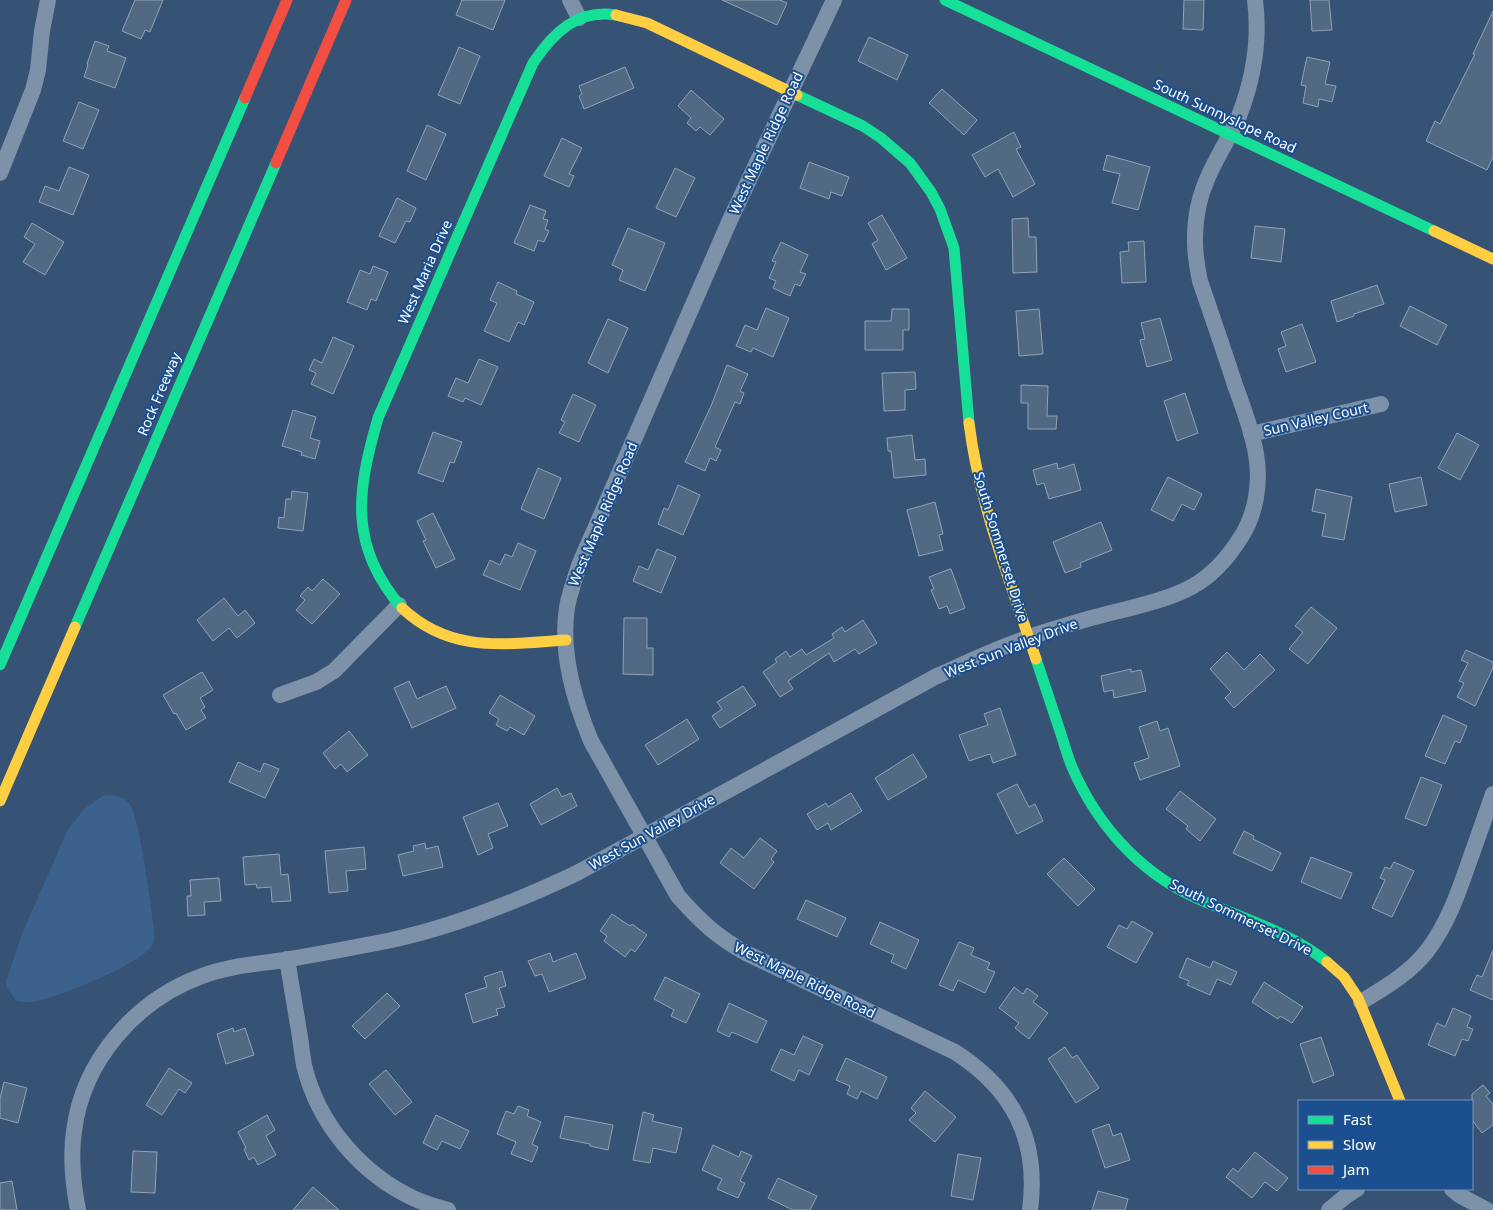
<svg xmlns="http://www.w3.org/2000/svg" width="1493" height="1210" font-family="'Noto Sans',sans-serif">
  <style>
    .water { fill: #3b618d }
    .building { fill: #526984; stroke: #92a2b6 }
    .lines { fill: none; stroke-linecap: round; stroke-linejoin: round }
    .street { stroke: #7d92a8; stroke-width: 16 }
    .fast { stroke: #16e098; stroke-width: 11 }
    .slow { stroke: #ffcf43; stroke-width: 11 }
    .jam { stroke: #f24e42; stroke-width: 11 }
    .labels { text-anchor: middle; stroke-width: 4; stroke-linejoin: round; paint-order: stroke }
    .street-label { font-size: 14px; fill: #fff; stroke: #1b4f8f }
  </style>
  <rect width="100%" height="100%" fill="#365274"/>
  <!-- water -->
  <path class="water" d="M104,795C115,795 121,795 129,803C140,816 151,907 154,929C154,933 155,940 153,944C145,963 53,1000 31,1002C26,1002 21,1002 16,1001L7,988L6,981L22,934L67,831L84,809Z"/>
  <!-- building -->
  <path class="building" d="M135,0H163L150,32L145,30L141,39L122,31Z
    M462,0H505L493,30L456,15Z
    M722,0H780L787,3L777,25Z
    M1184,0H1204L1203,30L1183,29Z
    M1310,0H1329L1332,30L1312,31Z
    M1493,11V157L1487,170L1426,141L1435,121L1440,124L1475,54H1473Z
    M869,37L908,55L897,80L858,61Z
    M95,41L109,46L107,51L126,58L115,88L84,77L88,65L87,64Z
    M459,47L480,56L460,104L438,95Z
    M1307,57L1330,62L1325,84L1336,86L1332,102L1319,99L1318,107L1303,103L1306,86L1301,85Z
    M625,67L634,88L584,109L579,96L582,94L579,86Z
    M942,89L977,120L964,135L929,103Z
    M691,90L724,119L710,135L700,127L696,131L687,123L691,118L678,106Z
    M79,102L99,110L83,149L63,141Z
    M427,125L446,134L426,180L407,171Z
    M1014,132L1021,147L1016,149L1035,184L1013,197L998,169L985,177L972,155Z
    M562,138L582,148L569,174L574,176L569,187L544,176Z
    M1107,155L1150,167L1138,210L1112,203L1120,174L1103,170Z
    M809,162L849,177L842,196L831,192L829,199L800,188Z
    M69,167L89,175L73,215L39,202L45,186L59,191Z
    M675,168L695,178L676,217L656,208Z
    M397,198L416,208L410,222L406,221L395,243L379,236Z
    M530,205L546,211L543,219L548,220L545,229L549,231L544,242L538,240L534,251L514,243Z
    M882,215L907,258L886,270L872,244L878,240L868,223Z
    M1028,218L1029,237H1036L1037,272L1013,273L1012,219Z
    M32,223L64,242L45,275L23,262L35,244L24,237Z
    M1255,226L1285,229L1281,262L1251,258Z
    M628,228L665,243L645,291L619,280L623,270L612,265Z
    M1144,241L1146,282L1122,283L1120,252L1129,251L1128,242Z
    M781,242L808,255L800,272L806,274L800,286L795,284L790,296L773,288L776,281L769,278L776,262L772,261Z
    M373,266L388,272L376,301L371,299L367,310L347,302L360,270L370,274Z
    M498,282L517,291L516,294L534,302L524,325L518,322L509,342L484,331L497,303L490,300Z
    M1377,285L1384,304L1354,314V316L1337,322L1331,301Z
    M1410,306L1447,325L1437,345L1400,326Z
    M766,308L789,318L773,357L753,348L751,352L736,346L745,325L757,330Z
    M892,309H909V330H903V350H865V321H891Z
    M1039,309L1043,354L1019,356L1016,311Z
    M1160,318L1172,360L1147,367L1140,340L1145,339L1141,323Z
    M608,319L628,328L608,373L588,363Z
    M1302,324L1316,362L1286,372L1278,349L1286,346L1281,332Z
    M333,337L354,346L333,394L311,384L316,373L309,370L314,359L322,363Z
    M479,359L498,367L481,405L465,398L463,402L448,396L456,378L468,383Z
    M727,365L748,374L740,391L744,393L740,404L735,402L715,447L721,450L716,461L710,458L705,471L685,462L711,406Z
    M915,372L916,389L905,390V410L884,411L882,373Z
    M1021,385L1048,386L1047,416H1057L1056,429H1028V403H1021Z
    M1185,393L1198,433L1177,441L1164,401Z
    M573,394L596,405L579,442L559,433L565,422L561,420Z
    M293,410L316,417L310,438L320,441L315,459L301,455L302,452L282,446Z
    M433,432L462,442L454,463L450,462L443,482L418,473Z
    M1457,433L1479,445L1460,480L1438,468Z
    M912,435L915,460L925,459L926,475L894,478L891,451H888L887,438Z
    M1057,463L1058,469L1074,464L1081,490L1049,499L1044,483L1037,485L1033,470Z
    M538,468L561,478L544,519L521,509Z
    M1168,477L1202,494L1194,510L1182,504L1173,521L1151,510Z
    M1421,477L1427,505L1395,512L1389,484Z
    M678,485L700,495L683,535L658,524L664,508L668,510Z
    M1316,489L1352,497L1344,540L1322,536L1326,514L1312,511Z
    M292,491L308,493L303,531L278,528L279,517L284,518L286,499H291Z
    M935,502L943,534L939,535L943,550L919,556L907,510Z
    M433,513L455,559L436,568L423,541L426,540L417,521Z
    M1101,522L1112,550L1080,563L1081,567L1065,573L1053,542Z
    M518,543L536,551L520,590L483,575L490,560L500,565L505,554L512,557Z
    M657,549L676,557L661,593L633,581L639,566L648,570Z
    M950,569H951L965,608L950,614L947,606L939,609L931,590L934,589L929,577Z
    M323,579L340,594L312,624L296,610L305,600L300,596L308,587L312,591Z
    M224,598L238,616L245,610L255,623L237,638L229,628L213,641L197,620Z
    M1311,607L1337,628L1308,664L1289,649L1303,632L1295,626Z
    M624,618H647V648H653V675L623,674Z
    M863,620L877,643L859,654L855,649L834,662L829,653L788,681L793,689L780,697L763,672L777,662L775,659L786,651L790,657L802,649L806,655L834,638L832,634L842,627L845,632Z
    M1466,650L1493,662V668L1475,706L1457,697L1464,683L1459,681L1468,663L1461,660Z
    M1227,652L1244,670L1260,654L1275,670L1234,708L1225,698L1231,692L1210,669Z
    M1131,669V672L1141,670L1146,691L1114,698L1113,690L1104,692L1101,676Z
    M202,672L213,690L200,698L205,707L201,710L206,718L186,730L176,713L174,714L163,695Z
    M409,681L417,699L446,686L456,708L412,728L394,688Z
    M743,686L756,705L720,728L712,716L722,709L717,702Z
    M500,695L535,716L524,735L510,727L507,731L496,725L499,719L489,713Z
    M1000,708L1016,755L993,763L990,754L969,761L959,735L988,725L984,714Z
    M1443,715L1467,726L1460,743L1455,741L1445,764L1425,756Z
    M687,719L699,739L658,765L645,745Z
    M1157,721L1160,731L1168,728L1180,766L1140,780L1134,763L1149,758L1139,727Z
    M349,731L368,755L347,772L341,764L335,769L323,753Z
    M913,754L927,777L888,800L875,778Z
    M238,762L260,772L264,763L279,769L265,798L229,782Z
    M1421,777L1442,785L1426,826L1405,818Z
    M1017,784L1029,807L1035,804L1043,821L1017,834L997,794Z
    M557,788L562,797L571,793L577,806L541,825L530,804Z
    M1180,791L1216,819L1200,841L1186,829L1188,826L1166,809Z
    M851,793L862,811L831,830L828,823L817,830L807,814L826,803L828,807Z
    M498,803L508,826L488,834L493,848L478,855L463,817Z
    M1244,831L1254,836L1253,839L1281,853L1272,871L1233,853Z
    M760,838L777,851L771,859L774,862L754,889L720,863L731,848L744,858Z
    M425,843L426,849L438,846L443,867L403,876L398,855L414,851L413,846Z
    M364,847L366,869L346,871L348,891L329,893L325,851Z
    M279,854L281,875L288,874L291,901L272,902L271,887L257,888L256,884L245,885L243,857Z
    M1311,857L1352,873L1341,899L1301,882Z
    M1064,858L1095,889L1078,906L1047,874Z
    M1394,862L1414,871L1392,917L1372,908L1385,880L1380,878L1385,867L1390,869Z
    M219,878L221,901L204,902L205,915L188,916L187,896H191L190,880Z
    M806,900L846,918L837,937L797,919Z
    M612,914L630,926L632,924L647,935L635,952L631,949L625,957L604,941L607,936L600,931Z
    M1132,921L1153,933L1136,963L1107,947L1119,925L1127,929Z
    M880,922L919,940L906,969L891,962L894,955L870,944Z
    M959,942L974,948L971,955L990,963L987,969L995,972L985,993L958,980L953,991L939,985Z
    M1493,950V1000L1470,990L1477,975L1482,977Z
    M550,953L553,962L576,953L586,978L549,992L542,974L535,976L528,961Z
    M1187,958L1210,968L1213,961L1237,972L1231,985L1217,979L1210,995L1187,985L1189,981L1179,977Z
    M502,971L506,986L499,988L505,1007L496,1009L498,1015L473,1023L465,994L487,987L484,977Z
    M665,977L700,994L686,1023L671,1016L674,1010L654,999Z
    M1264,982L1303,1007L1292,1023L1280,1016L1278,1019L1252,1002Z
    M1014,987L1023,994L1027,988L1038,996L1033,1002L1048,1013L1029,1039L1015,1028L1019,1023L999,1008Z
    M387,993L400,1006L365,1039L352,1026Z
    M729,1003L767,1021L757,1043L732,1032L729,1037L717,1031Z
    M1453,1008L1471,1016L1467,1027L1473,1029L1468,1041L1462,1039L1455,1056L1428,1045L1437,1023L1445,1027Z
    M233,1028L234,1032L245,1028L254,1055L226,1064L217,1034Z
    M803,1036L823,1045L809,1075L799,1070L794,1081L771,1070L781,1049L794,1055Z
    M1321,1037L1334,1075L1313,1083L1300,1044Z
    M1065,1047L1072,1058L1077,1055L1099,1088L1076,1103L1048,1059Z
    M846,1058L887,1077L877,1099L861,1091L857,1099L847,1094L850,1086L836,1080Z
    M169,1068L192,1083L185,1093L179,1089L162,1115L146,1105Z
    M386,1070L412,1102L395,1115L369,1084Z
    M4,1082L27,1088L18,1123L0,1118V1098Z
    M1483,1085L1490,1093L1486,1096L1493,1104V1125L1482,1133L1472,1120V1094Z
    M925,1091L956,1117L935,1142L909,1120L916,1113L911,1108Z
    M518,1106L529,1110L527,1116L541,1122L532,1144L538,1147L532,1162L511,1154L516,1142L497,1134L506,1111L514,1114Z
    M643,1112L654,1115L652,1121L682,1128L676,1153L653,1148L650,1163L633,1160Z
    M267,1115L275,1130L266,1136L276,1155L258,1165L254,1157L249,1160L244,1149L246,1148L238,1132Z
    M436,1115L469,1131L460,1149L442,1141L437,1150L423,1143Z
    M565,1116L613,1125L608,1150L590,1146V1144L560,1138Z
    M1109,1124L1113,1136L1121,1133L1130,1160L1105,1168L1092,1130Z
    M713,1145L739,1157L741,1151L752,1156L740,1181L745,1183L738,1198L717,1189L722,1179L702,1170Z
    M133,1151L157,1152L155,1193L131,1192Z
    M1255,1152L1288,1178L1277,1191L1265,1182L1252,1198L1226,1177L1233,1168L1238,1172Z
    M958,1154L981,1158L973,1200L951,1196Z
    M778,1178L817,1196L810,1210H793L768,1198Z
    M12,1181L17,1210H0V1183Z
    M313,1187L339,1210H293Z
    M1098,1191L1128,1199L1125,1210H1092Z"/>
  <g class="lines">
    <!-- street -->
    <path class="street" d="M570,0L579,18
      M834,0L730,220L580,563C575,578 570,592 567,607C560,653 574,700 591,741L678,896C700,921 717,937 746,953L955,1052C1014,1090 1039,1140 1030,1210
      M0,173L33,90L38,70L42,31L48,0
      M1251,434L1381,404
      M280,695L316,682L334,671L399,605
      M287,959C291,983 295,1007 299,1031C301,1042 302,1054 304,1065C318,1124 361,1174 415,1199C426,1204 437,1207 448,1210
      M1361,1002C1384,988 1410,973 1427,951C1447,925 1458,894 1469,862C1477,840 1485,817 1493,794
      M1452,1189L1459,1195L1487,1210
      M78,1210C73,1184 70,1158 74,1131C83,1060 136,1000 202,976C228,966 257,964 284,960C320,954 356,947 392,940C456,926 518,901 577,873L935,677C972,660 1011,642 1051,630C1076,622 1101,615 1127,609C1180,595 1210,587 1241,537C1256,514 1261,482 1256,454C1252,430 1243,407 1235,385C1224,351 1212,316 1200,281C1192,246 1193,210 1208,177C1217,156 1230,137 1239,116C1253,80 1260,39 1255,0
      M1329,1210L1346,1196L1357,1189"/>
    <!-- fast -->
    <path class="fast" d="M945,0L1434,231
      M797,95L863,126L881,138L910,163L931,192L940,209L954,248L969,423
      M402,608C348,546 357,491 378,418L533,63C553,33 577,9 616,15
      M75,627L276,163
      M1036,659C1044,683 1052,707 1060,731C1064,743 1067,755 1072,767C1096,823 1138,871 1194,897C1238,917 1289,931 1327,962
      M0,665L245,98"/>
    <!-- slow -->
    <path class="slow" d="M616,15L647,23L797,95
      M1434,231L1493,259
      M969,423C979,504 1010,581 1036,659
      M402,608C451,654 504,644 566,640
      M0,801L75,627
      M1327,962L1344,977L1358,998L1400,1101"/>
    <!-- jam -->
    <path class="jam" d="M245,98L287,0
      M276,163L346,0"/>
  </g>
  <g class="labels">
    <!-- street labels -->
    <g class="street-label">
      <text transform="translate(1225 116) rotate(25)" y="5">South Sunnyslope Road</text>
      <text transform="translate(766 143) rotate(-65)" y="5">West Maple Ridge Road</text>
      <text transform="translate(425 272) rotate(-66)" y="5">West Maria Drive</text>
      <text transform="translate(159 394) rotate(-67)" y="5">Rock Freeway</text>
      <text transform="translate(1316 419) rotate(-13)" y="5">Sun Valley Court</text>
      <text transform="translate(603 514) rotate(-67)" y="5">West Maple Ridge Road</text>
      <text transform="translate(1001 547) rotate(73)" y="5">South Sommerset Drive</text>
      <text transform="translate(1011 648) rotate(-21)" y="5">West Sun Valley Drive</text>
      <text transform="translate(652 832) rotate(-29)" y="5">West Sun Valley Drive</text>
      <text transform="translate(1241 917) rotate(26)" y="5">South Sommerset Drive</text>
      <text transform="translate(805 980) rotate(26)" y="5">West Maple Ridge Road</text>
    </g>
  </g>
  <!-- legend -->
  <rect x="1298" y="1100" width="175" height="90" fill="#1b4f8f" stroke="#7695bc"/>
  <rect x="1308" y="1116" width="25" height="8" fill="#16e098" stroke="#7695bc"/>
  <text x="1343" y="1125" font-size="15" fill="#ffffff">Fast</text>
  <rect x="1308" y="1141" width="25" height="8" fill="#ffcf43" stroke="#7695bc"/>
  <text x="1343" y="1150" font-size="15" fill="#ffffff">Slow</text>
  <rect x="1308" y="1166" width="25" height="8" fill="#f24e42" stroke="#7695bc"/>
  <text x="1343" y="1175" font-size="15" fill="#ffffff">Jam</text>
</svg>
